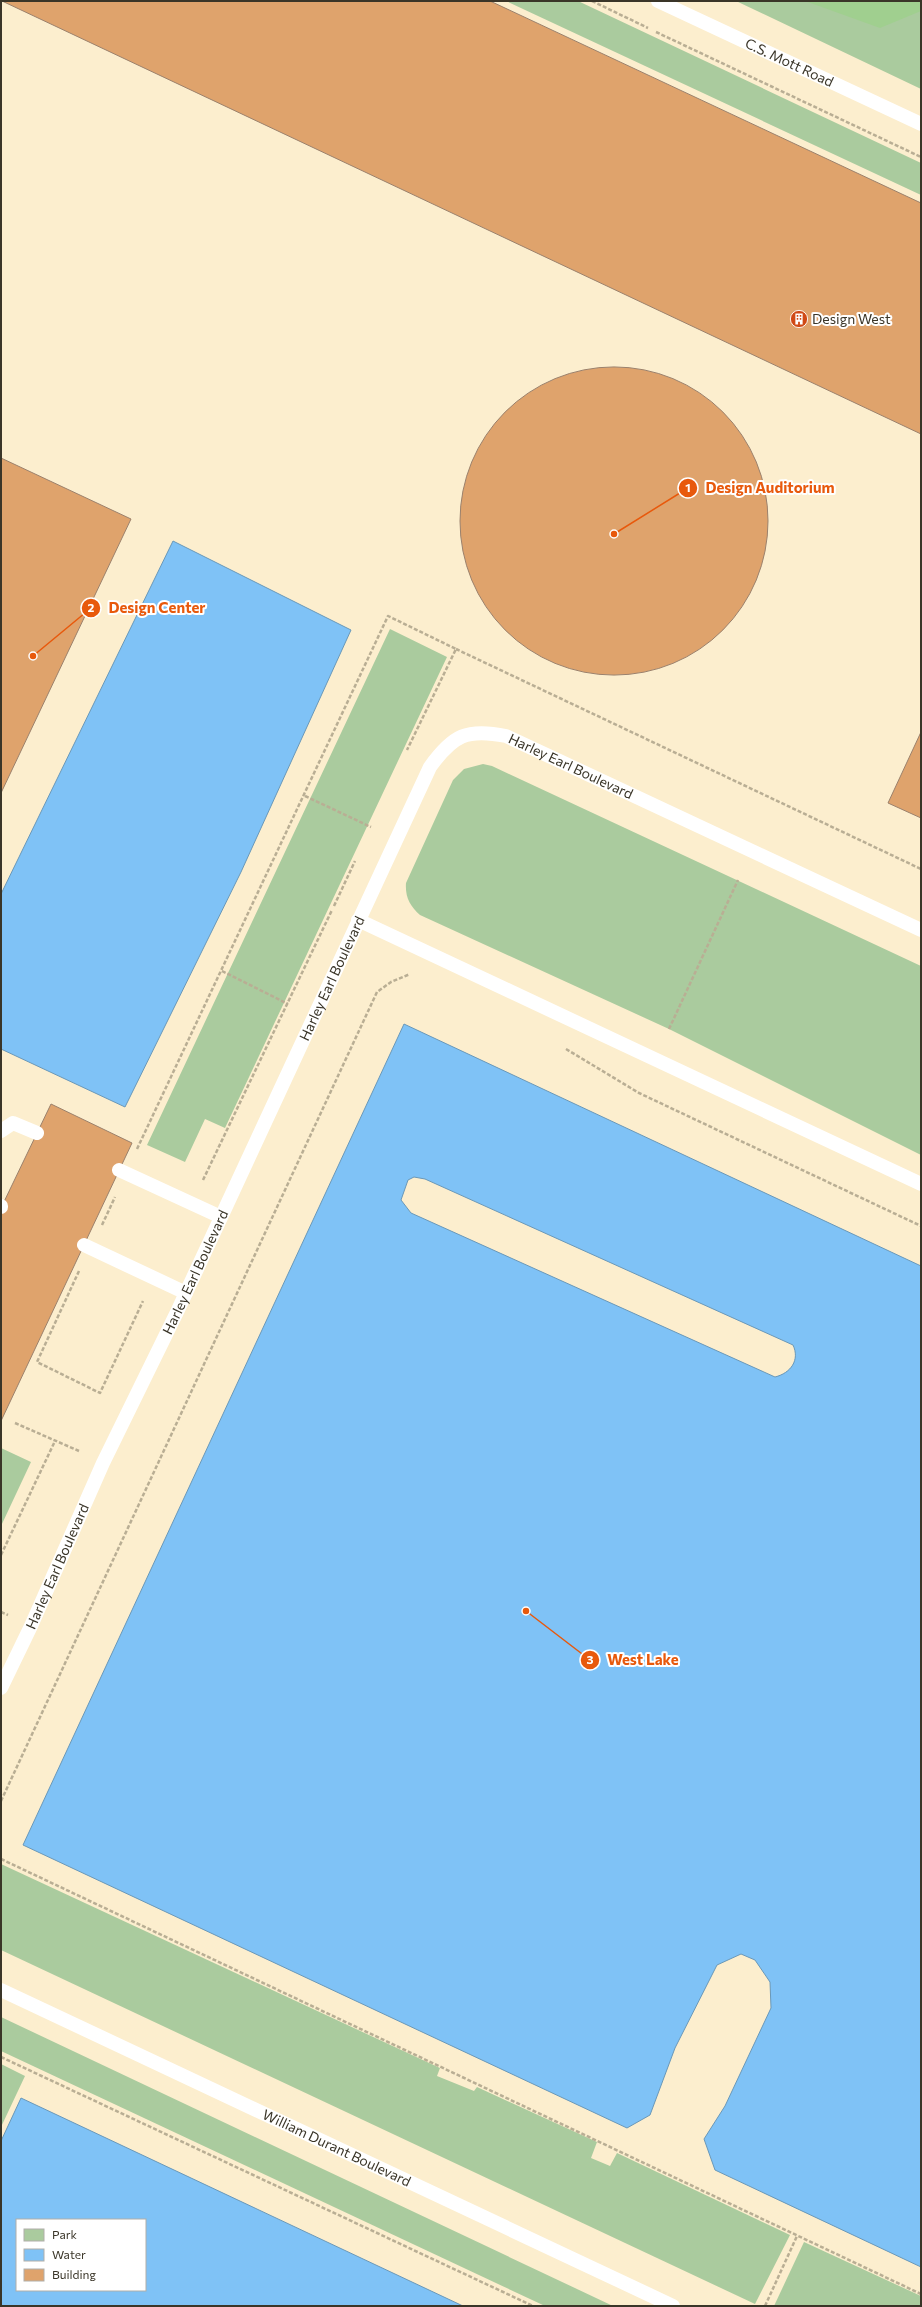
<svg xmlns="http://www.w3.org/2000/svg" width="922" height="2307" font-family="Commissioner,sans-serif">
  <style>
    .green { fill: #aacb9e }
    .forest { fill: #a0cf8f }
    .water { fill: #7fc2f6; stroke: #6a98b8; fill-rule: evenodd }
    .building { fill: #dfa36c; stroke: #9b816c }
    .lines { fill: none; stroke-linecap: round; stroke-linejoin: round }
    .path { stroke: #b9ae94; stroke-width: 2.5; stroke-dasharray: 4 2; stroke-linecap: butt }
    .service { stroke: #fff; stroke-width: 14 }
    .labels { text-anchor: middle; stroke-width: 4; stroke-linejoin: round; paint-order: stroke }
    .street-label { font-size: 14px; fill: #3a3528; stroke: #fff }
    .poi-label { font-size: 14px; fill: #3a3528; stroke: #fff; text-anchor: start }
    .leader { fill: none; stroke: #e8590c; stroke-width: 1.5 }
    .callout-dot { fill: #e8590c; stroke: #fff; stroke-width: 1.5 }
    .mark-label { font-size: 12px; text-anchor: middle; font-weight: bold; fill: #fff }
    .callout-label { font-size: 15px; text-anchor: middle; font-weight: bold; fill: #e8590c; stroke: #fff; stroke-width: 4; stroke-linejoin: round; paint-order: stroke }
  </style>
  <rect width="100%" height="100%" fill="#fceece"/>
  <!-- green -->
  <path class="green" d="M506,1H578L921,163V195Z
    M736,1H921V89Z
    M390,629L447,657L225,1128L205,1119L185,1162L147,1145Z
    M483,764L492,766L921,966V1155L669,1029L420,915C410,906 405,897 406,883L453,780L464,769Z
    M1,1448L31,1462L1,1526Z
    M1,1864L440,2068L437,2076L474,2091L477,2087L597,2142L591,2158L610,2166L617,2153L790,2235L755,2304L1,1950Z
    M1,2017L613,2306H545L1,2051Z
    M1,2064L25,2076L1,2127Z
    M804,2242L921,2296V2306H774Z"/>
  <!-- forest -->
  <path class="forest" d="M805,1H921V11L880,28Z"/>
  <!-- water -->
  <path class="water" d="M173,541L351,630L241,872L125,1107L1,1049V894Z
    M404,1024L921,1266V2267L715,2170L704,2139L725,2106L771,2008L770,1982L755,1960L741,1954L717,1965L675,2048L650,2115L627,2128L23,1845ZM414,1177L425,1179L793,1345C800,1360 791,1373 775,1377L411,1213L401,1200L408,1180Z
    M21,2098L463,2306H1V2141ZM17,2220H145V2290H17Z"/>
  <!-- building -->
  <path class="building" d="M2,1H490L921,203V434Z
    M460 521a154 154 0 1 1 308 0a154 154 0 1 1-308 0Z
    M1,458L131,519L1,793Z
    M921,732V818L888,803Z
    M51,1104L132,1143L1,1421V1208Z"/>
  <g class="lines">
    <!-- path -->
    <path class="path" d="M592,1L648,28
      M656,32L921,157
      M456,649L921,869
      M305,796L371,827
      M334,906L355,861
      M222,971L288,1004
      M669,1029L738,880
      M566,1049L639,1093L921,1226
      M137,1149L388,616L456,649L407,750
      M203,1180L332,910
      M102,1225L115,1197
      M79,1271L37,1362L100,1393L143,1301
      M15,1423L79,1451
      M1,1555L55,1441
      M1,1612L8,1615
      M1,1801L377,992L391,982L410,974
      M1,1859L921,2294
      M1,2057L533,2306
      M765,2306L797,2236"/>
    <!-- service -->
    <g class="service">
      <path id="s1" d="M658,1L921,124"/>
      <path d="M358,920L921,1184"/>
      <path d="M1,1131L13,1123L37,1133"/>
      <path d="M119,1170L221,1217"/>
      <path d="M1,1206V1207"/>
      <path d="M84,1245L186,1293"/>
      <path id="s2" d="M1,1688L31,1626L103,1463L178,1310L430,767C453,735 467,728 506,736L921,930"/>
      <path id="s3" d="M1,1990L673,2306"/>
    </g>
  </g>
  <!-- icons -->
  <defs>
    <symbol id="building-disc" viewBox="-11 -11 22 22"><circle r="9.5" fill="#d04915" stroke="#fff"/><path d="M-4-6H4V6H1V3H-1V6H-4ZM-2.5-4.3h1.7v1.8h-1.7ZM.8-4.3h1.7v1.8H.8ZM-2.5-1h1.7V.8h-1.7ZM.8-1h1.7V.8H.8Z" fill="#fff"/></symbol>
  </defs>
  <g fill-rule="evenodd">
    <use href="#building-disc" x="789" y="309" width="20" height="20"/>
  </g>
  <g class="labels">
    <!-- street labels -->
    <g class="street-label">
      <text dy="5" stroke="none"><textPath href="#s1" startOffset="145">C.S. Mott Road</textPath></text>
      <text dy="5" stroke="none"><textPath href="#s2" startOffset="1177">Harley Earl Boulevard</textPath></text>
      <text dy="5" stroke="none"><textPath href="#s2" startOffset="783">Harley Earl Boulevard</textPath></text>
      <text dy="5" stroke="none"><textPath href="#s2" startOffset="459">Harley Earl Boulevard</textPath></text>
      <text dy="5" stroke="none"><textPath href="#s2" startOffset="134">Harley Earl Boulevard</textPath></text>
      <text dy="5" stroke="none"><textPath href="#s3" startOffset="371">William Durant Boulevard</textPath></text>
    </g>
    <!-- poi labels -->
    <g class="poi-label">
      <text x="812" y="324">Design West</text>
    </g>
  </g>
  <!-- callouts -->
  <path class="leader" d="M614 534L688 488M33 656L91 608M526 1611L590 1660"/>
  <g class="callout-dot">
    <circle cx="614" cy="534" r="4"/>
    <circle cx="33" cy="656" r="4"/>
    <circle cx="526" cy="1611" r="4"/>
    <circle cx="688" cy="488" r="10"/>
    <circle cx="91" cy="608" r="10"/>
    <circle cx="590" cy="1660" r="10"/>
  </g>
  <g class="mark-label">
    <text x="688" y="492">1</text>
    <text x="91" y="612">2</text>
    <text x="590" y="1664">3</text>
  </g>
  <g class="callout-label">
    <text x="770" y="493">Design Auditorium</text>
    <text x="157" y="613">Design Center</text>
    <text x="643" y="1665">West Lake</text>
  </g>
  <!-- border -->
  <rect width="922" height="2307" fill="none" stroke="#3a3528" stroke-width="4"/>
  <!-- legend -->
  <rect x="16" y="2219" width="130" height="72" fill="#ffffff" stroke="#b0aea9"/>
  <rect x="24" y="2229" width="20" height="12" fill="#aacb9e" stroke="#b0aea9"/>
  <text x="52" y="2239" font-size="12" fill="#3a3528">Park</text>
  <rect x="24" y="2249" width="20" height="12" fill="#7fc2f6" stroke="#b0aea9"/>
  <text x="52" y="2259" font-size="12" fill="#3a3528">Water</text>
  <rect x="24" y="2269" width="20" height="12" fill="#dfa36c" stroke="#b0aea9"/>
  <text x="52" y="2279" font-size="12" fill="#3a3528">Building</text>
</svg>
